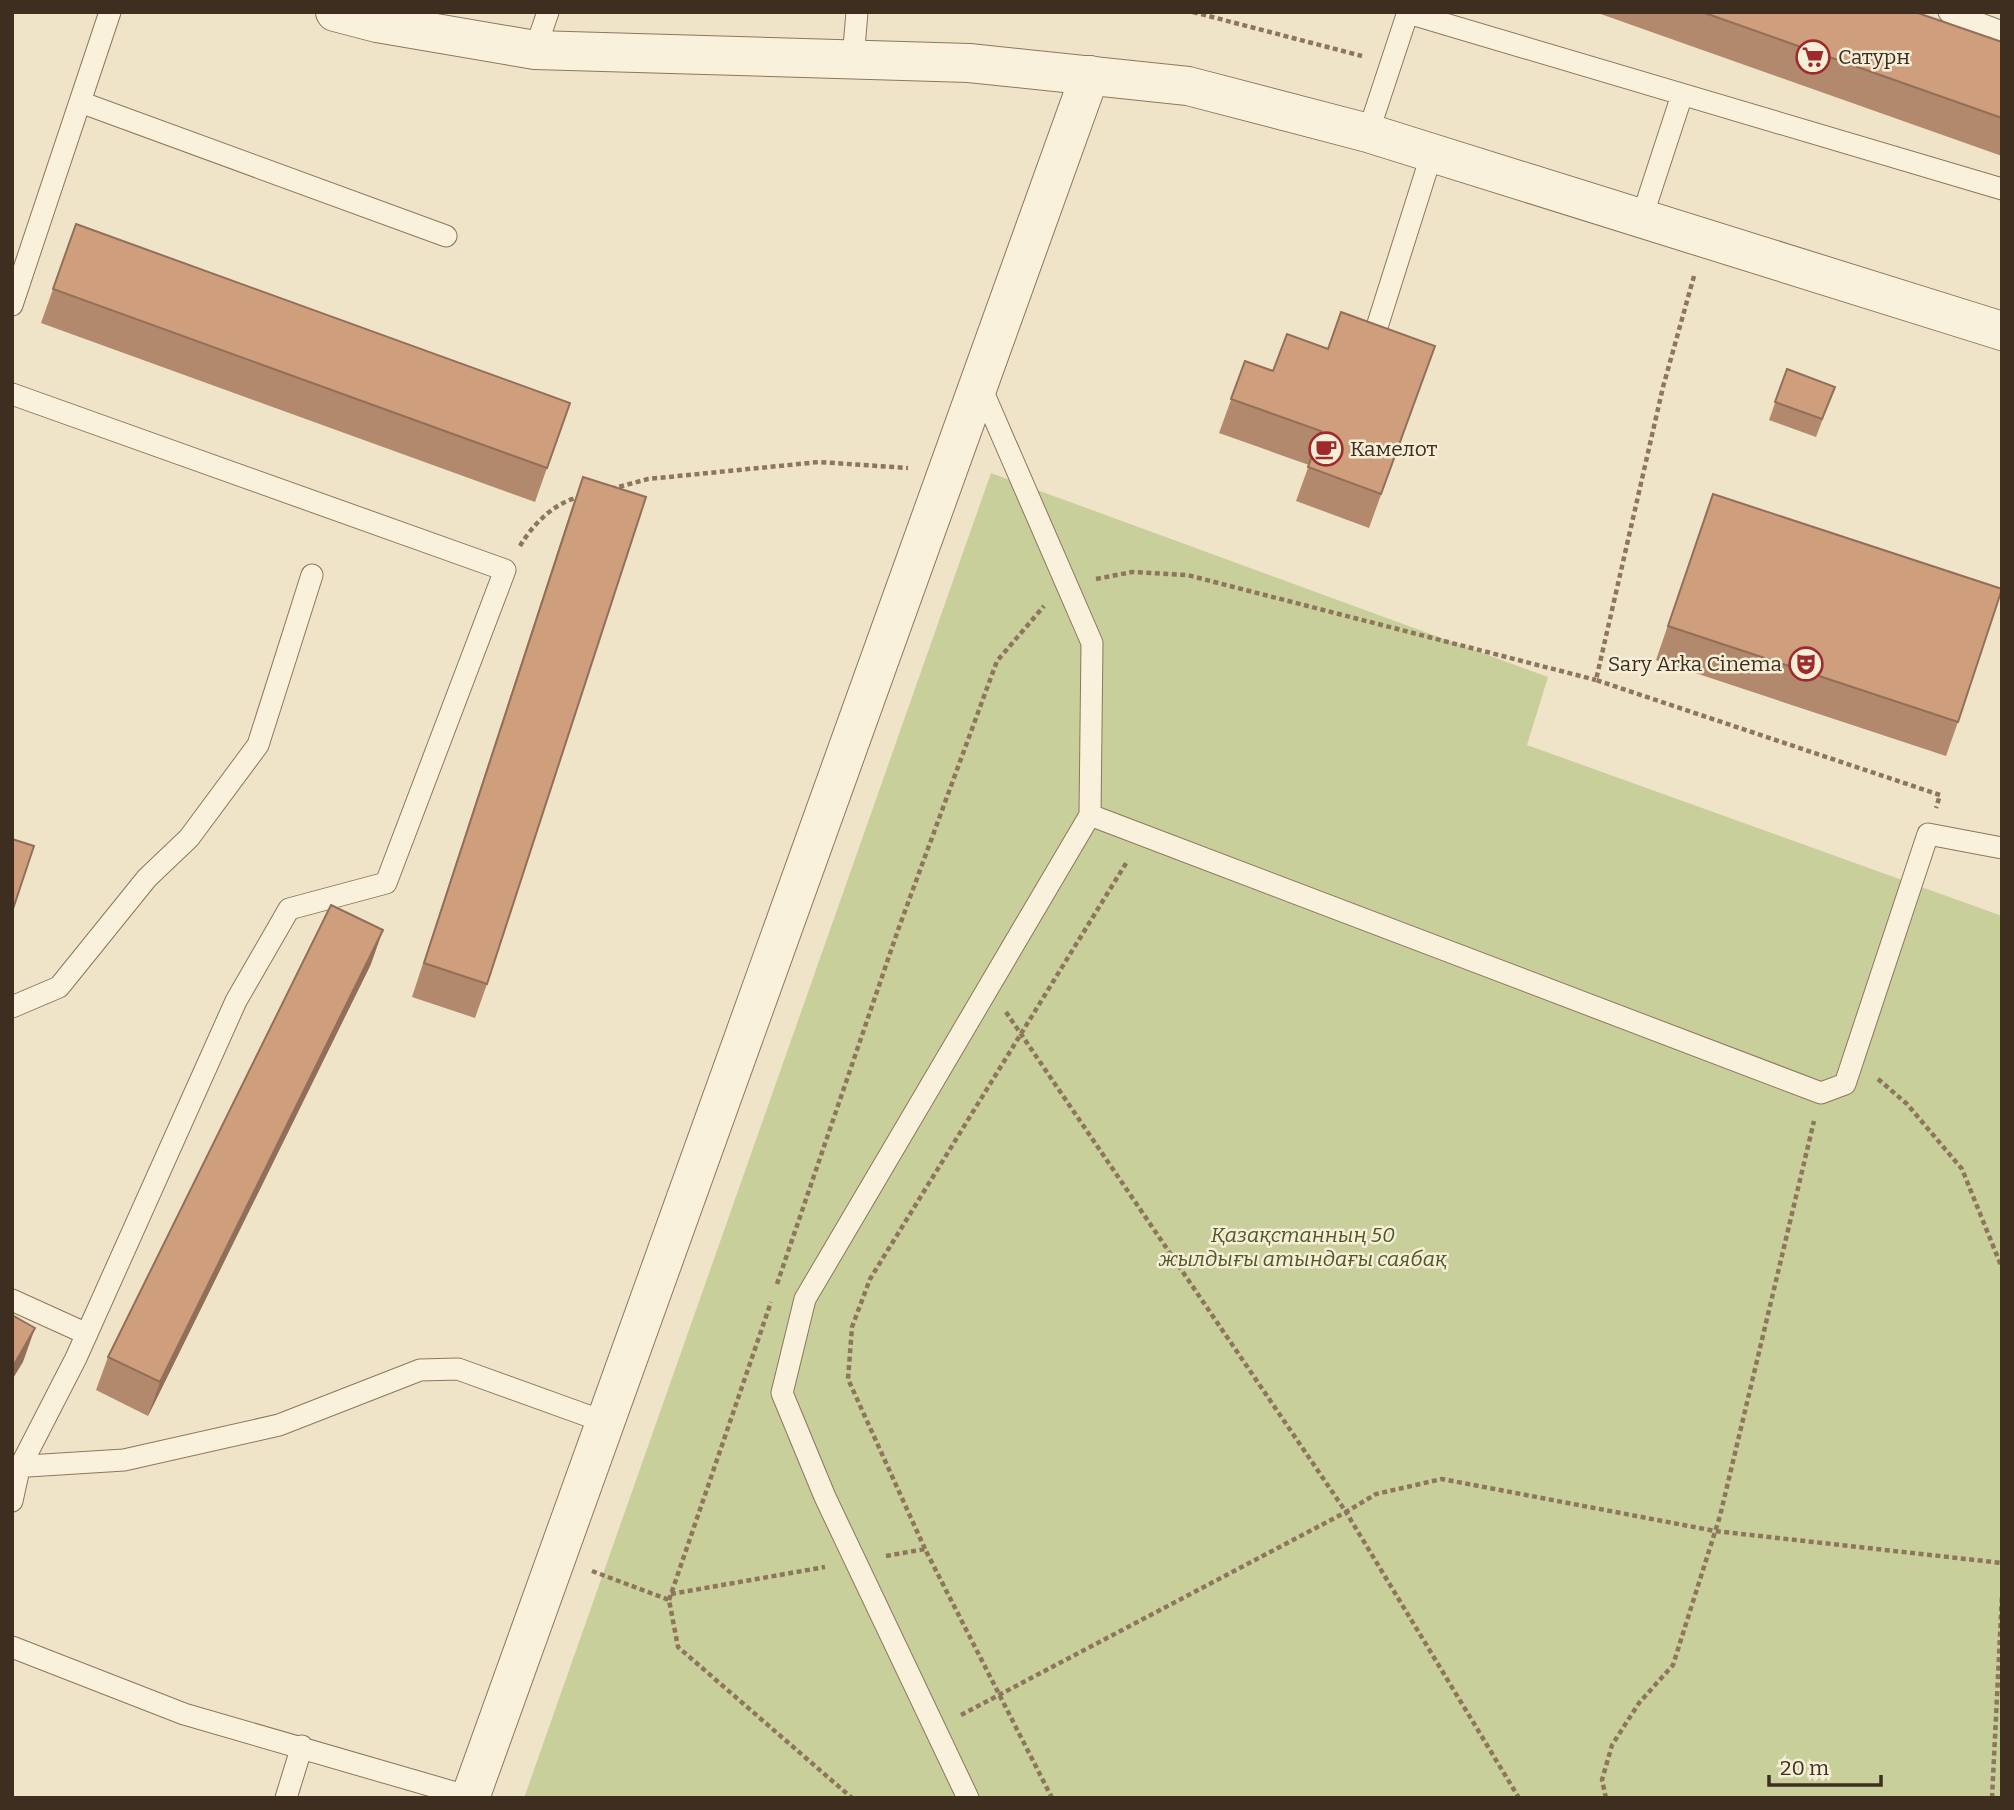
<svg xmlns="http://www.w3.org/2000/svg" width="2014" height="1810" font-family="Bitter,serif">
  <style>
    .green { fill: #c9cf9b }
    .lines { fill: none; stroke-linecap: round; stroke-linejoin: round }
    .service-casing { stroke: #8d765c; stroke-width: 23 }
    .minor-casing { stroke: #8d765c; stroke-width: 40 }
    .tertiary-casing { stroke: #8d765c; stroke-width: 40 }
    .path { stroke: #8d765c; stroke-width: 4.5; stroke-dasharray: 5 3.5; stroke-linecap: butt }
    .service { stroke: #faf1dc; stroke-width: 21 }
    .minor { stroke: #faf1dc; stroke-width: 38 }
    .tertiary { stroke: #faf1dc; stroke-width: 38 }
    .wall { fill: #b2896c }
    .shaded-wall { fill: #916f58 }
    .building { fill: #cf9f7d; stroke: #916f58; stroke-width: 2 }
    .labels { text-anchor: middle; stroke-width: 5; stroke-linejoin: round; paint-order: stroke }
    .poi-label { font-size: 21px; fill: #3d2e20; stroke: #f7eed8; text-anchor: start }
    .park-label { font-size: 21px; font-style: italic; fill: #4d5a26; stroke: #f7eed8 }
  </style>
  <rect width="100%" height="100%" fill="#f0e4c8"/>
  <!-- green -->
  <path class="green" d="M991,473L1548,677L1527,745L2002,916V1798H524Z"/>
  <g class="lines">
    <defs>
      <path id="service" d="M1949,12L2002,32
        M1408,13L2002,189
        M535,50L548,12
        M853,59L857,12
        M80,102L446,236
        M1368,133L1408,12
        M1642,217L1682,95
        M12,305L110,12
        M1376,330L1432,153
        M12,394L505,570L386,883L289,909L236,1001L76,1358L19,1469L12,1501
        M1090,815L1821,1093L1845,1084L1928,834L2002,848
        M12,1007L59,987L147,878L189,838L258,745L312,575
        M12,1300L87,1334
        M12,1467L124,1460L279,1425L420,1370L458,1369L605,1422
        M12,1647L184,1714L470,1797
        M286,1798L302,1746
        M968,1798L825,1497L782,1393L805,1299L1090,815L1092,643L980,385"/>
      <path id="minor" d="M470,1798L1090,75"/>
      <path id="tertiary" d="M335,12L377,23L535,50L969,63L1188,86L1368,133L2002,331"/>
    </defs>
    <!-- service casing -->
    <use href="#service" class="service-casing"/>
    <!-- minor casing -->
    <use href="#minor" class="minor-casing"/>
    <!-- tertiary casing -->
    <use href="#tertiary" class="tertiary-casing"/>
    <!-- path -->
    <path class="path" d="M1193,12L1362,56
      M1694,276L1663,387L1596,680L1940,795L1936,808
      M611,489L648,479L819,462L908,468
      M520,546C533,524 554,503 579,497
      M1096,579L1132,572L1187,575L1596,680
      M1006,1012L1346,1512L1376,1494L1442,1479L1715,1531L2002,1563
      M1878,1079L1907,1104L1962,1169L2002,1268
      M777,1284L898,930L997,661L1044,606
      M925,1549L848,1379L852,1327L870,1279L1128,860
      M886,1556L925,1549L1052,1798
      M592,1571L669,1600L678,1647L852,1798
      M671,1594L825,1567
      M669,1600L771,1302
      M961,1715L1346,1512L1519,1798
      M1606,1798L1602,1780L1612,1745L1639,1703L1673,1665L1720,1516L1814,1121
      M1992,1798L2002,1595"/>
    <!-- service -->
    <use href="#service" class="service"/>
    <!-- minor -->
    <use href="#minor" class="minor"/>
    <!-- tertiary -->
    <use href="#tertiary" class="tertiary"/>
  </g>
  <!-- wall -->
  <path class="wall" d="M1595,12H1915L2002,42V156Z
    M76,224L570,403L535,502L41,323Z
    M1435,346L1369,528L1296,501L1309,465L1219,433L1245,361L1273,371L1328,349Z
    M1787,369L1835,387L1816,437L1769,420Z
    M583,477L487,984L475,1018L412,997L571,510Z
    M1713,494L1958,722L1946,756L1656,660Z
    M371,964L148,1416L96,1390L108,1357Z"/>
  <!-- shaded-wall -->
  <path class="shaded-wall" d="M383,930L371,964L148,1416L160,1382Z
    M35,1328L23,1362L12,1380V1368Z"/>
  <!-- building -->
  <path class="building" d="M1702,12H1915L2002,42V118Z
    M76,224L570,403L547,468L53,289Z
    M1341,312L1435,346L1381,494L1308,467L1321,431L1231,399L1245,361L1273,371L1287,334L1328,349Z
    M1787,369L1835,387L1822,419L1775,402Z
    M583,477L646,497L487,984L424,963Z
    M1713,494L2002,589L1958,722L1668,626Z
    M12,839L34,846L12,912Z
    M331,905L383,930L160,1382L108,1357Z
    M12,1315L35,1328L12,1368Z"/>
  <!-- icons -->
  <defs>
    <symbol id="supermarket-ring" viewBox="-11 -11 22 22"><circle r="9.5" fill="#f7eed8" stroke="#9e2a2b" stroke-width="1.5"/><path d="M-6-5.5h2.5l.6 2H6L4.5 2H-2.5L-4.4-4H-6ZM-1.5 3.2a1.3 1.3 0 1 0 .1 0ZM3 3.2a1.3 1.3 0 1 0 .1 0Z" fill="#9e2a2b"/></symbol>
    <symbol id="cafe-ring" viewBox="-11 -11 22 22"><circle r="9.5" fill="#f7eed8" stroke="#9e2a2b" stroke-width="1.5"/><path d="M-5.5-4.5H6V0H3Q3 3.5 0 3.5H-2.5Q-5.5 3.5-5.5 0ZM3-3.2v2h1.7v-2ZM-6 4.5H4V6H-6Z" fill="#9e2a2b"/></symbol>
    <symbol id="theatre-ring" viewBox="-11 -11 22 22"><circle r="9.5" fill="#f7eed8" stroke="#9e2a2b" stroke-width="1.5"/><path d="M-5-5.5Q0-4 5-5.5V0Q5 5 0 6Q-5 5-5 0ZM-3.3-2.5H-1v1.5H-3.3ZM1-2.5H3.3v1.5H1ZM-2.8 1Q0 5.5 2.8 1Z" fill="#9e2a2b"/></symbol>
  </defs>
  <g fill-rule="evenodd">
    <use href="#supermarket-ring" x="1794" y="38" width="38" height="38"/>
    <use href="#cafe-ring" x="1307" y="430" width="38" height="38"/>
    <use href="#theatre-ring" x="1787" y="645" width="38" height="38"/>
  </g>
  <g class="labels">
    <!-- poi labels -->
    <g class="poi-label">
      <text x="1838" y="64">Сатурн</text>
      <text x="1350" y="456">Камелот</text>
      <text x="1782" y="671" text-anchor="end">Sary Arka Cinema</text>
    </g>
    <!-- park labels -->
    <g class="park-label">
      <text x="1303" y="1242">Қазақстанның 50<tspan x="1303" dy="24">жылдығы атындағы саябақ</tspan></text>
    </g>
  </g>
  <!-- border -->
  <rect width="2014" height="1810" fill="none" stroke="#3d2e20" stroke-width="28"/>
  <!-- scale -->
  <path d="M1769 1775v10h112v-10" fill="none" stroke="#3d2e20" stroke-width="3.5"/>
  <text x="1780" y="1775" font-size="21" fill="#3d2e20" stroke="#f7eed8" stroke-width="5" paint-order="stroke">20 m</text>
</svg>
